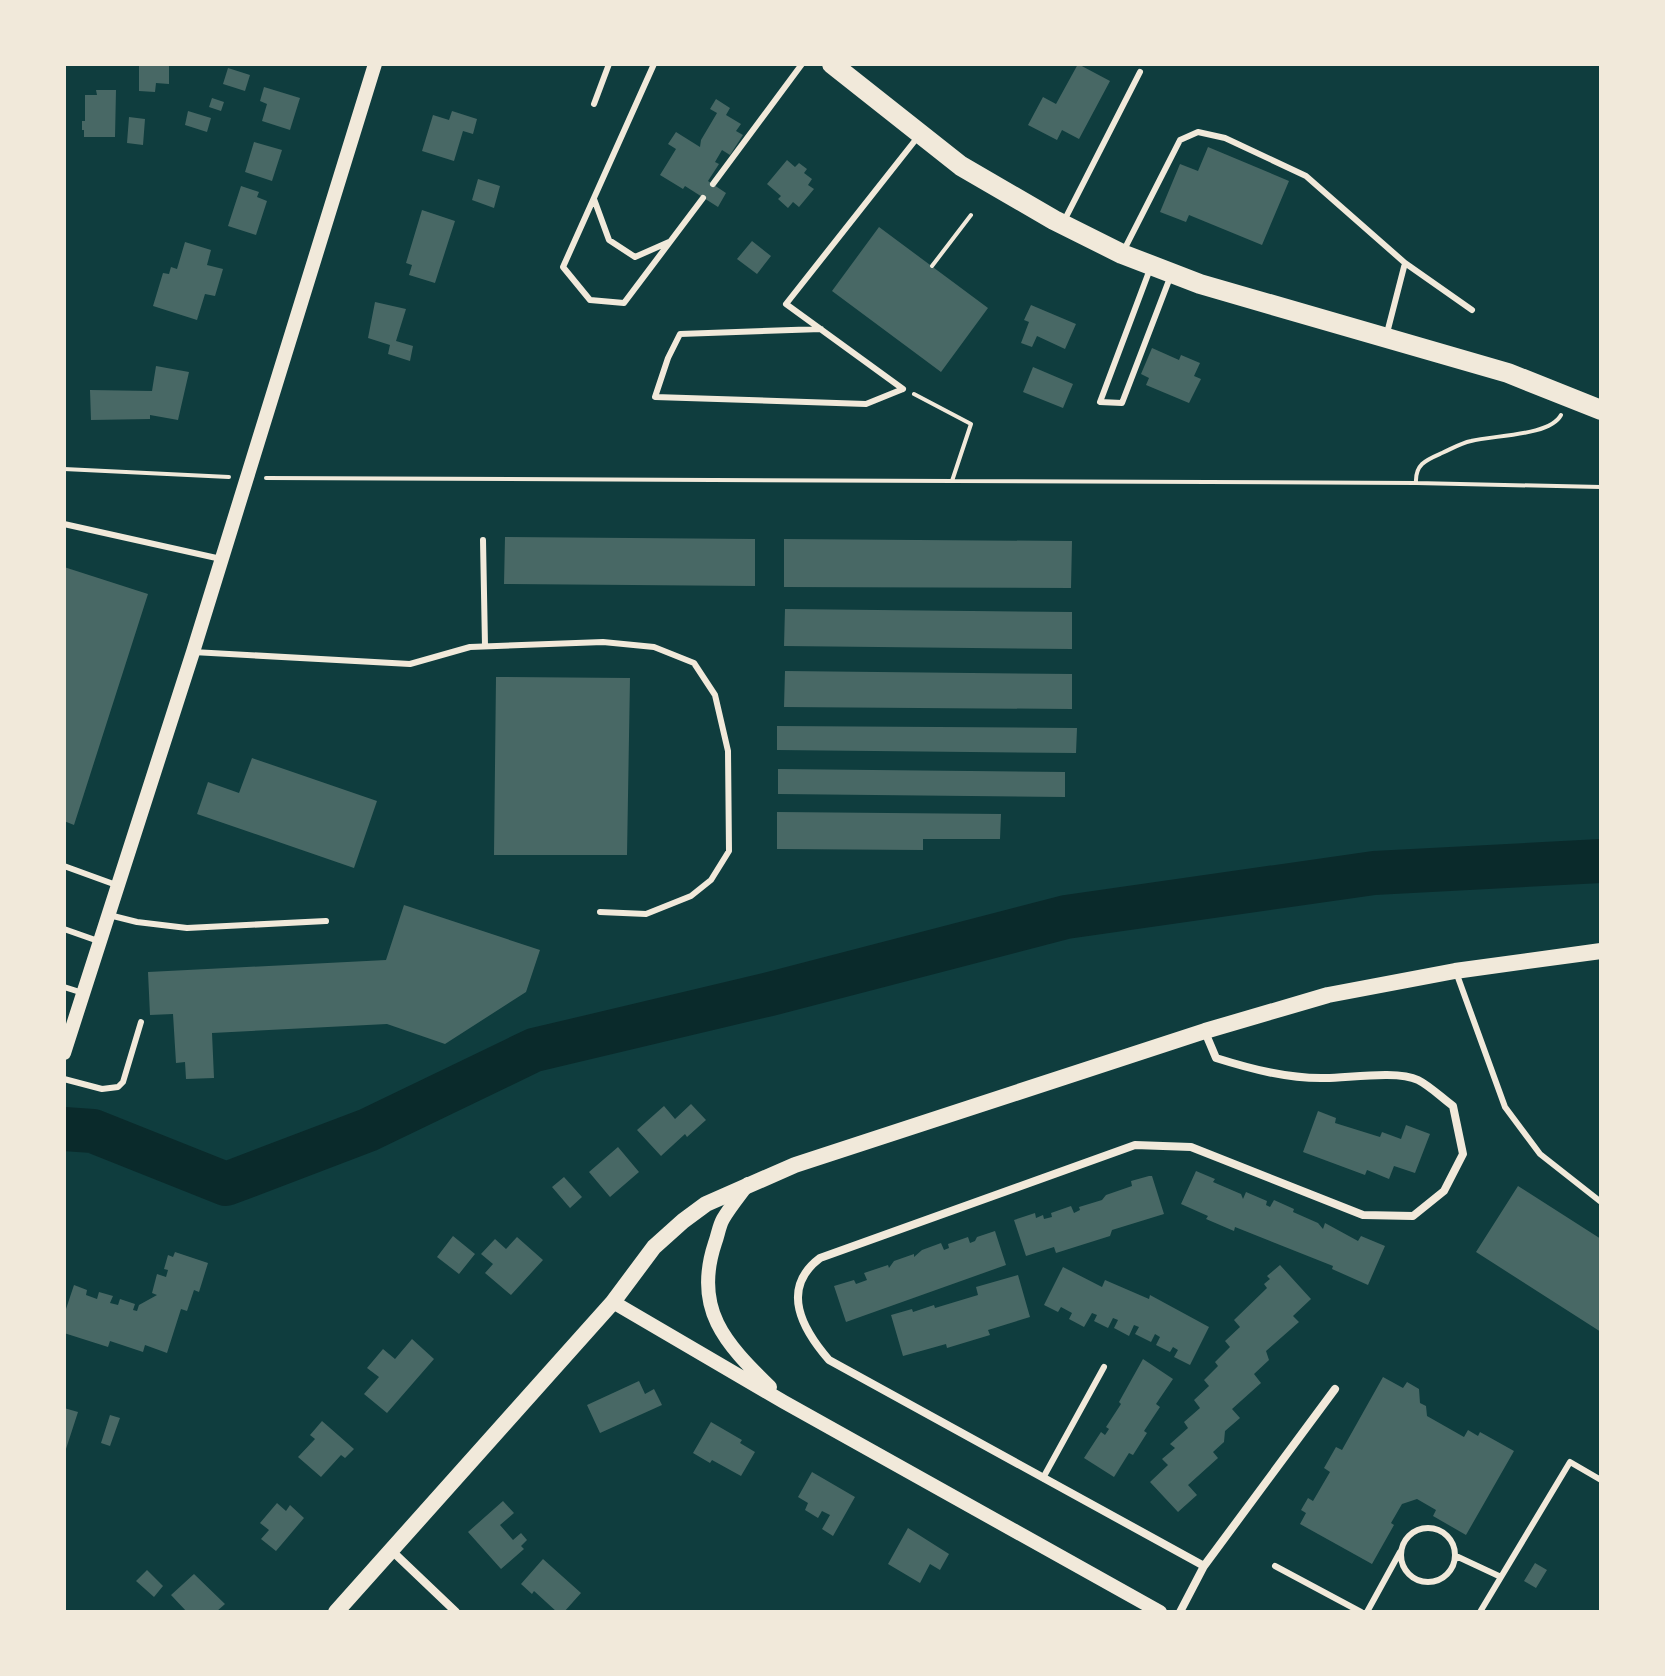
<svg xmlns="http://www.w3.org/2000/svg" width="1665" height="1676" font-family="'Alegreya Sans',sans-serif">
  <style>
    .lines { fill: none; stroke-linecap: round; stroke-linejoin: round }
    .river { stroke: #0a2a2b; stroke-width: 44 }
    .building { fill: #486865 }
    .path { stroke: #f1e9da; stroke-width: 4 }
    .service { stroke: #f1e9da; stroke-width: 6 }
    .minor { stroke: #f1e9da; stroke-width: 8 }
    .tertiary { stroke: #f1e9da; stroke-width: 14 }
    .secondary { stroke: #f1e9da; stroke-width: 16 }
    .primary { stroke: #f1e9da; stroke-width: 20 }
  </style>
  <rect width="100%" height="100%" fill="#0f3d3e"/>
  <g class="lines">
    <!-- river -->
    <path class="river" d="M64,1129L93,1131L226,1184L368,1130L534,1050L770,994L1066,917L1374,873L1601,861"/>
  </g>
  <!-- building -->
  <path class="building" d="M139,64H169V84L156,83L155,92L139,91Z
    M1078,64L1110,81L1079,139L1062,130L1057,140L1028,125L1043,97L1056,104Z
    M228,68L250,75L245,91L223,84Z
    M264,87L300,98L290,130L262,121L267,104L260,101Z
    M96,90H116L115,137H84V130H82V121H85V95H97Z
    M212,98L224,102L221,111L209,107Z
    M716,99L730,108L726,115L741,124L736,131L743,135L730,155L722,150L715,162L719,164L708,181L726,193L718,207L685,186L683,189L660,175L676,149L668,144L676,132L700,147L701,140L717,113L710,109Z
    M188,111L211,118L207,132L185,125Z
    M452,111L477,119L473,134L463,131L454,161L422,151L433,115L449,120Z
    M129,117L145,119L143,145L127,143Z
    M254,142L282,150L272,181L245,172Z
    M1208,147L1289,181L1262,245L1189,215L1186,222L1160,212L1180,164L1198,171Z
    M787,160L795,167L799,163L807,169L804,173L812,179L808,185L814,189L799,207L793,202L788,208L778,199L781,196L767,184Z
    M478,179L500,186L494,208L472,200Z
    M241,186L259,192L257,197L267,201L256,235L228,226Z
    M422,210L455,221L435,283L409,275L412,265L406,263Z
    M879,227L988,308L941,372L832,291Z
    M752,241L771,256L757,274L737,259Z
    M185,242L211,250L207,265L223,269L215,296L205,294L197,320L153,306L163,273L169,274L171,267L177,269Z
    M375,302L406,309L396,341L413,346L410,361L388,354L390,345L368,338Z
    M1031,305L1076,324L1065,349L1037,336L1032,347L1021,343L1029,322L1024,320Z
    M1152,348L1179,360L1181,355L1200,363L1194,376L1201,379L1189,403L1146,385L1149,378L1141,374Z
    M156,366L189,372L178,420L150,415V419L91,420L90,390L152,391Z
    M1033,367L1073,384L1063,408L1023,392Z
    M505,537L755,539V586L504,584Z
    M784,539L1072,541L1071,588L784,587Z
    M64,567L148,594L74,825L64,821Z
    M785,609L1072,612V649L784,646Z
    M785,671L1072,674V709L784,707Z
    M496,677L630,678L627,855H494Z
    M777,726L1077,728L1076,753L777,750Z
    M252,758L377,801L354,868L197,814L208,782L239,793Z
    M778,769L1065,772V797L778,794Z
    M777,812L1001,814L1000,839H923V850L777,849Z
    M404,905L540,950L526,992L445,1044L387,1024L212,1033L214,1078L186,1079L185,1062L176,1063L173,1014L150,1015L148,972L386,960Z
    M691,1104L706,1120L687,1137L685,1134L661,1156L637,1130L664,1106L675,1119Z
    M1318,1111L1336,1118L1335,1123L1380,1137L1382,1132L1401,1139L1406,1125L1430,1134L1415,1173L1394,1166L1389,1179L1367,1170L1365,1175L1303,1152Z
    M618,1147L639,1172L610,1197L589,1172Z
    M1196,1171L1215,1179L1213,1182L1241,1194L1243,1199L1246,1192L1267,1201L1266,1205L1270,1207L1274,1200L1294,1209L1293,1212L1318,1223L1323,1229L1325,1223L1358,1241L1361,1236L1385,1246L1368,1285L1332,1269L1333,1266L1235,1227L1234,1231L1206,1219L1208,1216L1181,1204Z
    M1149,1176H1152L1164,1214L1112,1230L1110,1236L1056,1253L1054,1247L1026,1256L1014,1220L1035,1213L1036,1218L1043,1215L1044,1219L1052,1217L1051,1213L1071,1206L1074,1213L1080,1210L1079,1207L1102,1200L1106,1195L1132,1186L1131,1181Z
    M564,1177L582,1197L570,1208L552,1187Z
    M1518,1186L1601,1239V1332L1476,1252Z
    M995,1231L1006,1265L846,1322L834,1286L854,1280L856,1284L867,1280L864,1273L888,1265L889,1268L894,1261L914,1254V1257L922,1250L941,1243L944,1250L949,1248L948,1244L968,1237L970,1243L975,1241L977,1237Z
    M453,1236L475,1254L459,1274L437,1257Z
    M517,1237L543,1260L511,1295L485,1273L493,1264L481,1254L495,1239L506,1249Z
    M175,1252L208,1263L199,1292L194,1290L187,1311L181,1309L167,1353L145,1345L143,1352L110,1341L108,1347L64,1333V1315L74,1285L87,1290L86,1295L97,1299L99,1292L113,1296L110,1303L118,1305L120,1299L135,1304L133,1310L137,1311L139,1305L157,1295L152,1293L157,1274L166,1277L168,1270L164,1269L168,1255L173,1257Z
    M1280,1265L1311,1299L1293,1316L1299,1322L1266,1351L1269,1360L1254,1374L1261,1383L1232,1409L1240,1418L1225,1431L1224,1442L1213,1452L1218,1458L1188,1485L1197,1495L1178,1512L1150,1482L1168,1465L1162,1459L1175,1448L1170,1444L1188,1428L1184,1422L1200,1408L1194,1400L1209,1386L1204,1380L1218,1366L1215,1362L1230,1347L1225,1341L1240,1327L1234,1320L1267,1288L1264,1284L1270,1279L1267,1276Z
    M1063,1267L1102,1287L1105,1280L1149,1299L1150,1295L1209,1327L1190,1365L1174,1357L1178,1350L1173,1347L1170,1352L1156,1345L1160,1337L1155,1334L1151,1342L1135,1334L1139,1327L1134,1325L1129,1336L1114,1328L1118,1320L1113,1318L1108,1328L1094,1321L1097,1315L1092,1313L1084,1327L1069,1319L1072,1313L1061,1307L1058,1312L1044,1305Z
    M1018,1275L1030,1317L988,1330L990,1335L947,1348L946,1344L903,1356L891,1315L912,1309L913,1312L934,1305L935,1308L978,1295L976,1287Z
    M412,1339L434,1359L387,1413L364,1394L379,1377L367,1368L383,1349L395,1359Z
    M1143,1359L1173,1379L1156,1404L1160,1407L1144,1431L1147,1433L1133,1455L1129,1453L1114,1477L1084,1458L1101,1432L1105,1435L1109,1429L1106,1427L1121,1404L1119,1402Z
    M1383,1377L1403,1388L1407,1382L1419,1389L1420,1403L1426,1406L1427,1416L1464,1437L1468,1430L1478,1436L1480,1432L1514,1451L1466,1535L1433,1516L1436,1510L1417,1499L1402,1504L1391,1523L1394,1525L1372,1564L1300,1524L1306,1513L1301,1510L1308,1498L1313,1501L1330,1472L1324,1468L1336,1447L1342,1450Z
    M639,1381L645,1394L654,1389L662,1405L600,1433L587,1405Z
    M64,1408L78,1412L65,1452H64Z
    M110,1415L120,1418L110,1446L101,1443Z
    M322,1421L354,1449L345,1458L341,1455L321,1477L298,1457L315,1439L310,1435Z
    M711,1422L742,1440L740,1443L755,1452L741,1476L712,1460L710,1463L693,1453Z
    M812,1472L855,1497L833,1536L822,1529L830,1515L822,1511L818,1518L805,1510L808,1503L798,1497Z
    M503,1501L514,1513L500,1525L513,1540L521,1533L527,1540L521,1546L524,1549L501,1569L468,1532Z
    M277,1503L286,1511L290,1505L304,1518L276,1551L261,1539L269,1530L260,1523Z
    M908,1528L949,1554L940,1570L930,1564L920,1583L888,1564Z
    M543,1559L581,1593L564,1612H557L534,1591L532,1594L521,1584Z
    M1535,1563L1547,1570L1536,1588L1524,1581Z
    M147,1570L163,1586L154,1597L136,1581Z
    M194,1574L225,1604L216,1612H187L171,1595Z"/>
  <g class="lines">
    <!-- path -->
    <path class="path" d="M932,266L971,215
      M914,394L971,424L952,481
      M64,469L229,477
      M266,478L1416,483L1601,487
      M1416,483C1415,464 1426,460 1442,453C1451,449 1461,443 1471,441C1494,435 1550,436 1561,415"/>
    <!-- service -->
    <path class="service" d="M654,64L563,267L590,300L624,303L703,198
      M594,104L609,64
      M713,184L802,64
      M594,199L609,240L635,257L669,242
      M1064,221L1140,72
      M1124,250L1180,140L1198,132L1225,138L1306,176L1405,263L1387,333
      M1405,263L1472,310
      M1150,269L1100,402L1122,403L1171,275
      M821,329L680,334L668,358L655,397L866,404L903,389
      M903,389L786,304L917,138
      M64,524L221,559
      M483,540L485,646
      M193,652L410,664L470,647L603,642L654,647L694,663L715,695L728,751L729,851L711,880L691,896L646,914L600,912
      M64,866L119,886
      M109,915L137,922L187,928L326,921
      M64,929L101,942
      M1456,972L1505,1107L1540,1154L1601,1202
      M64,987L83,993
      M64,1079L102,1089L118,1087L123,1082L141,1022
      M1043,1478L1104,1367
      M1401 1555a27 27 0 1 1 54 0a27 27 0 1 1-54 0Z
      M1456,1556L1501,1577
      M1275,1566L1361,1612
      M1367,1612L1400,1552
      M1480,1612L1570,1462L1601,1480"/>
    <!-- minor -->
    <path class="minor" d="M392,1551L456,1612
      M1204,1566L1335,1389
      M1180,1612L1204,1566L829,1360C803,1330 779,1289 820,1258L1135,1145L1191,1147L1363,1215L1413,1216L1444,1191L1463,1154L1453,1106C1442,1098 1430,1086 1418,1080C1398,1070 1348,1078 1326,1078C1289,1079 1251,1069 1216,1058L1205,1032"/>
    <!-- tertiary -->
    <path class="tertiary" d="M64,1053L193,652L375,64
      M748,1184C740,1195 730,1207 723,1219C719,1226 718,1235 715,1243C693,1309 725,1343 770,1387
      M613,1302L784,1402L1160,1612"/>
    <!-- secondary -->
    <path class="secondary" d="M336,1612L613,1302L654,1247L683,1221L706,1204L795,1165L1205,1031L1328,995L1455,971L1601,951"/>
    <!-- primary -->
    <path class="primary" d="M832,64L961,166L1054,220L1122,254L1200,284L1508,373L1601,410"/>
  </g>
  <!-- border -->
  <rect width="1665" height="1676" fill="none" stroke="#f1e9da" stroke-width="132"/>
</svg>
